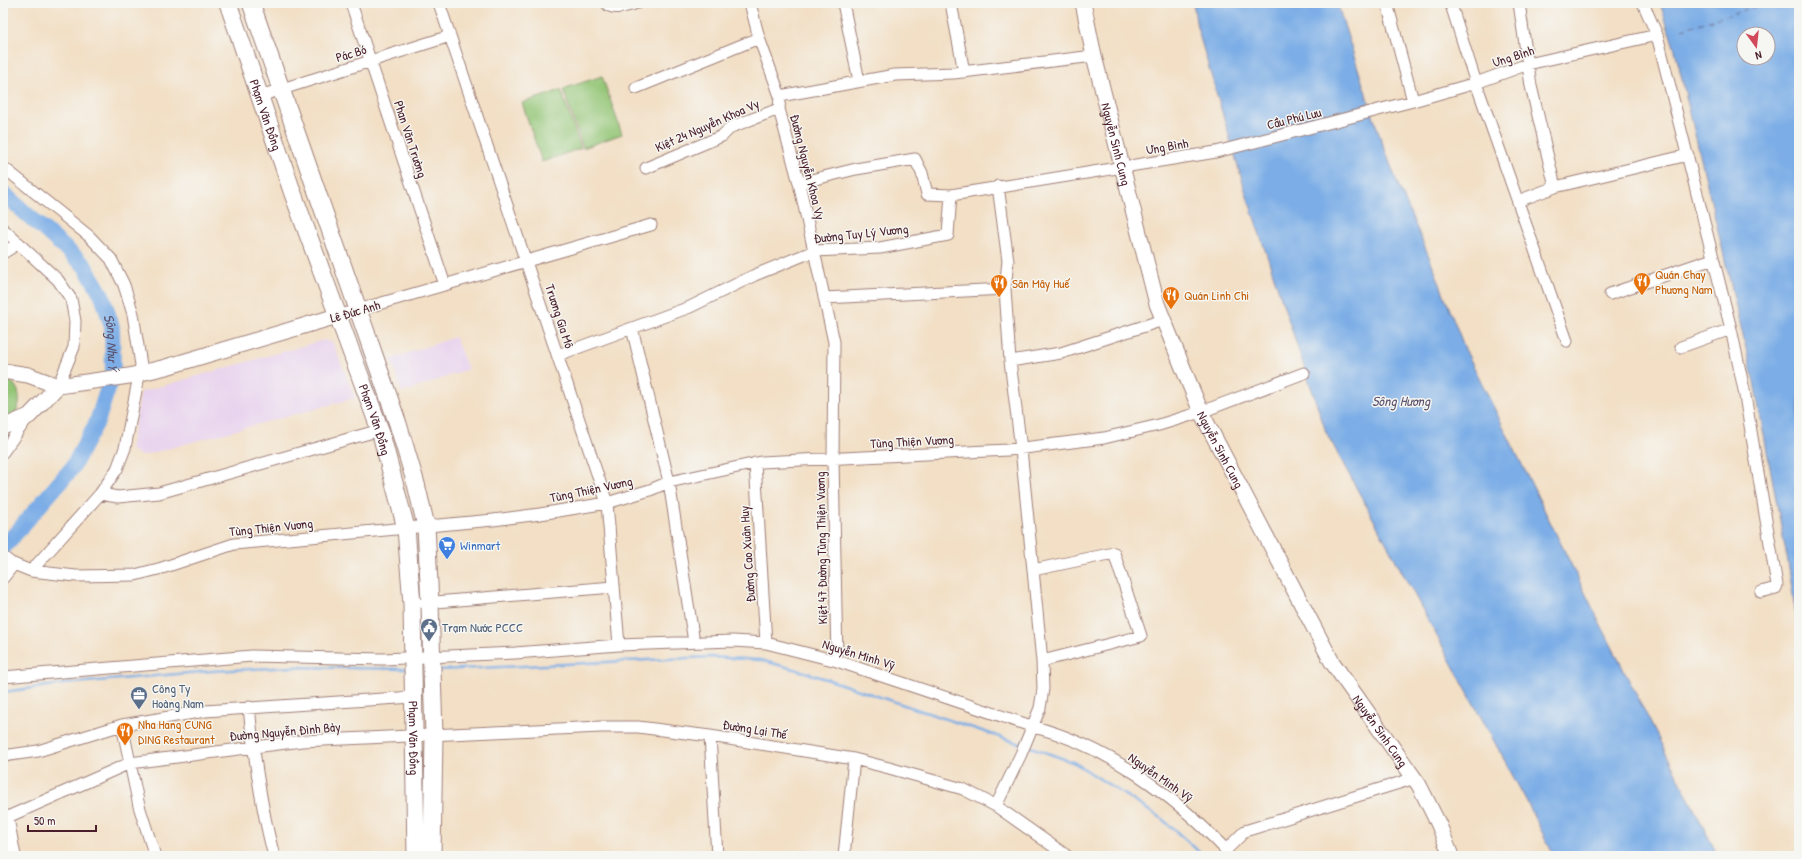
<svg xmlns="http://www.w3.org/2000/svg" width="1802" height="859" font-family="'Patrick Hand',sans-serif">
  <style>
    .built { fill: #e8d2ee }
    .green { fill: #93c575; stroke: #6e7250 }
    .water { fill: #7bade6; stroke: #626688; fill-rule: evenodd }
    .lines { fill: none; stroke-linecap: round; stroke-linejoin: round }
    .stream { stroke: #7bade6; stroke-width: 2.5 }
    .river { stroke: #7bade6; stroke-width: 16 }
    .ferry { stroke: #5b516c; stroke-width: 1; stroke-dasharray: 5 4; stroke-linecap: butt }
    .street-casing { stroke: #9e7f78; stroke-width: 13 }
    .secondary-casing { stroke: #9e7f78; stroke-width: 17 }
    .primary-casing { stroke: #9e7f78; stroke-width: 19 }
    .street { stroke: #fff; stroke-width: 11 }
    .secondary { stroke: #fff; stroke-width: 15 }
    .primary { stroke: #fff; stroke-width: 17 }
    .labels { text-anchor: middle; stroke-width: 3; stroke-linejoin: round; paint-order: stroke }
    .street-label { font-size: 13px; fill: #4a1f2b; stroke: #f6f6f2 }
    .food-label { font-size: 13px; fill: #c56008; stroke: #f6f6f2; text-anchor: start }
    .shop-label { font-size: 13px; fill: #366cbe; stroke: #f6f6f2; text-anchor: start }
    .service-label { font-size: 13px; fill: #4e5e75; stroke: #f6f6f2; text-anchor: start }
    .water-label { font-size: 14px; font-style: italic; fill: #5b516c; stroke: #f6f6f2 }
  </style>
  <rect width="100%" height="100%" fill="#f6f6f2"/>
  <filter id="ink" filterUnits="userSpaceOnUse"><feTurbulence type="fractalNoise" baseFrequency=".025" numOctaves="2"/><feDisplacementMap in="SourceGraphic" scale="8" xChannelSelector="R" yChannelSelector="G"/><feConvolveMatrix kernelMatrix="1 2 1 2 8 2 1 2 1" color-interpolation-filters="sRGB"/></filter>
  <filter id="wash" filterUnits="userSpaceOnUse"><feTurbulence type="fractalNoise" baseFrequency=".012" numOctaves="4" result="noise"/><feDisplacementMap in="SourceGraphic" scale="16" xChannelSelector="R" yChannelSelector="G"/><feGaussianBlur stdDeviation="0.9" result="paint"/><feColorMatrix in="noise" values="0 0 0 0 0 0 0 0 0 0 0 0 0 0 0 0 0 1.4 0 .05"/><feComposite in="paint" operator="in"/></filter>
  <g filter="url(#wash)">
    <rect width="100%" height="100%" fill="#f2dfc5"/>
    <!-- built -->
    <path class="built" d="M455,337L468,369L402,393L391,359Z
      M324,340L333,343L355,398L141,456L130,449L141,392Z"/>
    <!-- green -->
    <path class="green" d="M602,76L622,134L583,148L563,89Z
      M561,90L581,148L542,162L522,103Z
      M3,378C19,382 23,399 16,412L3,421Z"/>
    <!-- water -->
    <path class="water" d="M1193,3H1337L1379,134L1397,182L1433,266L1465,349L1599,621L1718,856H1554L1526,800L1326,432L1245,190L1197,27Z
      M1660,3H1799V639L1789,568L1754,382L1675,50ZM1744,34H1768V58H1744Z"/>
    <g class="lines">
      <!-- stream -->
      <path class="stream" d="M438,670L710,657L760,660L805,672L1021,744
        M3,692L63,684L212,671L293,667L407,669
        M1028,746L1075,763L1162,819L1204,856"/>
      <!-- river -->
      <path class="river" id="s1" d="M3,193L84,265L102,295L112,327L113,372L97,422L72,468L3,548"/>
      <!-- ferry -->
      <path class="ferry" d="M1682,29L1768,3"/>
    </g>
  </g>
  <g filter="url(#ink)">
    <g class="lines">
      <defs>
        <path id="street" d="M351,3L445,285
          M439,3L607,503L619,645
          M606,3C612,12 629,5 638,3
          M750,3L759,38L780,96L779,109L799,183L834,342L833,459L837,661
          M843,3L859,81
          M951,3L964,72
          M1387,3L1413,101
          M1519,3L1531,86L1555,187
          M1643,3L1657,35L1731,329L1744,390L1777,585L1776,588L1761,592
          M1452,8L1476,83L1567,341
          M636,88L759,38
          M260,96L450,36
          M780,96L895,75L954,73L1094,56
          M3,167L89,236L111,259L124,285L133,314L141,365L125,448L117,469L100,494L31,571
          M646,168L722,136L731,127L779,109
          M799,183L856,169L915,159L922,173L927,194L951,195L1216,152L1413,101L1476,83L1528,64L1657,35
          M1518,201L1555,187L1688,155
          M3,229L58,280L71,299L75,321L74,347L58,386
          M3,253L19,243
          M1610,294L1713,259
          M824,298L1005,289
          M337,316L651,225
          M632,328L669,482L694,642
          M1681,347L1731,329
          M558,355L690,307L755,275L814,251L880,248L948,235L951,195
          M1010,361L1061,353L1163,320
          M3,452L28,417
          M755,463L766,643
          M100,494L118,497L159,493L380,430
          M3,557L11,563L31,571L76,576L135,575L162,568L234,544L493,520L540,514L607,503L650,490L669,482L761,462L1008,450L1104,438L1159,425L1201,412L1304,373
          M1033,570L1114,553L1141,636L1042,661
          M3,578L14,564
          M424,603L613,587
          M3,677L252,656L383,659L515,653L619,645L733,641L766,643L837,661L1031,726C1106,745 1174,795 1226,850L1245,831L1415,778
          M249,707C254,757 261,808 274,856
          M122,725L139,806L155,856
          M710,736L717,856
          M3,756L38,751L122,725L205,711L413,697
          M996,806L1021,754L1040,708L1043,689L1042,661L1021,449L1010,361L1005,289L1008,261L998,186
          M8,818L15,856
          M3,819L130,763L302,741L601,727H638L710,736L854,759L889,768L963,789L996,806L1067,856
          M844,856L854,759"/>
        <g id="secondary">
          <path id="s2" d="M1083,3L1094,56L1157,304L1201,412L1332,662L1419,785L1439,825L1451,856"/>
          <path d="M3,371L28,375L58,386L129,376L166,367L337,316"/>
          <path d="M3,427L29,416L58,386"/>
        </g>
        <g id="primary">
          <path id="s3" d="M228,3L292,191L380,430L406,528L412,604L416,856"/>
          <path d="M251,3L398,424L416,484L426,526L430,603L434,736L432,856"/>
        </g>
      </defs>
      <!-- street casing -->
      <use href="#street" class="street-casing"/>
      <!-- secondary casing -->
      <use href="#secondary" class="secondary-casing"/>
      <!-- primary casing -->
      <use href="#primary" class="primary-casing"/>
      <!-- street -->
      <use href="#street" class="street"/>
      <!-- secondary -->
      <use href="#secondary" class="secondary"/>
      <!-- primary -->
      <use href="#primary" class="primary"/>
    </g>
  </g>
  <!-- icons -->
  <defs>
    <symbol id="restaurant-pin" viewBox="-11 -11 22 30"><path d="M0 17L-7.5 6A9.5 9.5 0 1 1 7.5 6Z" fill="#e8710a" stroke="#f6f6f2"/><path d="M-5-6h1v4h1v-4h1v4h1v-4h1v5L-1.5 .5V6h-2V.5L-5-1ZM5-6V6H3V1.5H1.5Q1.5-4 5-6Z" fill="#fff"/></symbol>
    <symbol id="supermarket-pin" viewBox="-11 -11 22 30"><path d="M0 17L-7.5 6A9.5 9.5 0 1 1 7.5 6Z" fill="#3f7fe0" stroke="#f6f6f2"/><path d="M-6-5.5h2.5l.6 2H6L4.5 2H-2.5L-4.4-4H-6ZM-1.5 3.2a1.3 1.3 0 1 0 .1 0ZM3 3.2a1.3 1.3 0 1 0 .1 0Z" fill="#fff"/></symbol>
    <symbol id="civic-pin" viewBox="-11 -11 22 30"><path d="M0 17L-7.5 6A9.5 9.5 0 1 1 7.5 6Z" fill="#5c6f8a" stroke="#f6f6f2"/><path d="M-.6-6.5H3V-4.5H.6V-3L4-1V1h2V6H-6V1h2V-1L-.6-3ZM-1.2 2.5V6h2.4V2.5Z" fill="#fff"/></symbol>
    <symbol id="office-pin" viewBox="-11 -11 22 30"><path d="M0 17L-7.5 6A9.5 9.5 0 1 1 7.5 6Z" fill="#5c6f8a" stroke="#f6f6f2"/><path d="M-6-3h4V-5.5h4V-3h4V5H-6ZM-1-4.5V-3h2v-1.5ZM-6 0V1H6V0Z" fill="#fff"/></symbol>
  </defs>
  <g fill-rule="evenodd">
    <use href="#restaurant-pin" x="1632" y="271" width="20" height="27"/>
    <use href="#restaurant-pin" x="989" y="273" width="20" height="27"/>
    <use href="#restaurant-pin" x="1161" y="285" width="20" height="27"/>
    <use href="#supermarket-pin" x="437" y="535" width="20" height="27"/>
    <use href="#civic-pin" x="419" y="617" width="20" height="27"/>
    <use href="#office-pin" x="129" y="685" width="20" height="27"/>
    <use href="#restaurant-pin" x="115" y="721" width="20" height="27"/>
  </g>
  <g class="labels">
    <!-- street labels -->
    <g class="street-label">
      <text transform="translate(351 53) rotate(-17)" y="5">Pác Bó</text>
      <text transform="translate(1513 56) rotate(-18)" y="5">Ưng Bình</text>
      <text dy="5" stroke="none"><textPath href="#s3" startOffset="118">Phạm Văn Đồng</textPath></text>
      <text transform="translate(1294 118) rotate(-14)" y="5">Cầu Phú Lưu</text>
      <text transform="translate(707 125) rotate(-24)" y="5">Kiệt 24 Nguyễn Khoa Vy</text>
      <text transform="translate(411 139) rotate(72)" y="5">Phan Văn Trường</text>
      <text dy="5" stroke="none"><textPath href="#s2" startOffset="145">Nguyễn Sinh Cung</textPath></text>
      <text transform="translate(1167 146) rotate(-10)" y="5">Ưng Bình</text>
      <text transform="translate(808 167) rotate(76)" y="5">Đường Nguyễn Khoa Vy</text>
      <text transform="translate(861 233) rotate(-6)" y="5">Đường Tuy Lý Vương</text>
      <text transform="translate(355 311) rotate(-16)" y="5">Lê Đức Anh</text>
      <text transform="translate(560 316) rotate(72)" y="5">Trương Gia Mô</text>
      <text dy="5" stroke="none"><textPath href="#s3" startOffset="442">Phạm Văn Đồng</textPath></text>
      <text transform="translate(912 441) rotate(-3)" y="5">Tùng Thiện Vương</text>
      <text dy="5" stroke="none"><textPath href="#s2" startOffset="469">Nguyễn Sinh Cung</textPath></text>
      <text transform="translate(591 489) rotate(-12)" y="5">Tùng Thiện Vương</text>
      <text transform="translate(271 527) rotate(-6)" y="5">Tùng Thiện Vương</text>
      <text transform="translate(821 548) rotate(-91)" y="5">Kiệt 47 Đường Tùng Thiện Vương</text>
      <text transform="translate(747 554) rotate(-94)" y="5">Đường Cao Xuân Huy</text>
      <text transform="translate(859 654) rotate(17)" y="5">Nguyễn Minh Vỹ</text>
      <text transform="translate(755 729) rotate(9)" y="5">Đường Lại Thế</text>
      <text dy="5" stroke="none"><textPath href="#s2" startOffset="793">Nguyễn Sinh Cung</textPath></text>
      <text transform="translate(285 731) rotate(-5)" y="5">Đường Nguyễn Đình Bảy</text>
      <text dy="5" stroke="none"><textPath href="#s3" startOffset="765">Phạm Văn Đồng</textPath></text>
      <text transform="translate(1161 777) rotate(35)" y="5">Nguyễn Minh Vỹ</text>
    </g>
    <!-- food labels -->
    <g class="food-label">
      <text x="1655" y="279">Quán Chay<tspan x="1655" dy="15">Phương Nam</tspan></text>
      <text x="1012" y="288">Sân Mây Huế</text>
      <text x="1184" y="300">Quán Linh Chi</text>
      <text x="138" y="729">Nha Hang CUNG<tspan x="138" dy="15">DING Restaurant</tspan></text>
    </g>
    <!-- shop labels -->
    <g class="shop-label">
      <text x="460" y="550">Winmart</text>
    </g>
    <!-- service labels -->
    <g class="service-label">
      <text x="442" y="632">Trạm Nước PCCC</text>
      <text x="152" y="693">Công Ty<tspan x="152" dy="15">Hoàng Nam</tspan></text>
    </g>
    <!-- water labels -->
    <g class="water-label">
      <text dy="5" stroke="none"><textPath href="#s1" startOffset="192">Sông Như Ý</textPath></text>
      <text x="1401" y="406">Sông Hương</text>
    </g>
  </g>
  <!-- margin -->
  <rect width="1802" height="859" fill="none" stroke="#f6f6f2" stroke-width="16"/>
  <!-- north arrow -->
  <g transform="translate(1756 46) rotate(165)"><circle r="19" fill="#f6f6f2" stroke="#b1a0a2"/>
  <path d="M0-3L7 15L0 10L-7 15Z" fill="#d1495b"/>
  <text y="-6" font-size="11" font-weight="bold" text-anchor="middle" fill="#4a1f2b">N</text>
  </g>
  <!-- scale -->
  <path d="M28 825v6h68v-6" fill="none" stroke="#4a1f2b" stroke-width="2"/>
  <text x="34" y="825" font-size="12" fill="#4a1f2b" stroke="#f6f6f2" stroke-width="3" paint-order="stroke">50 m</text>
</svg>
